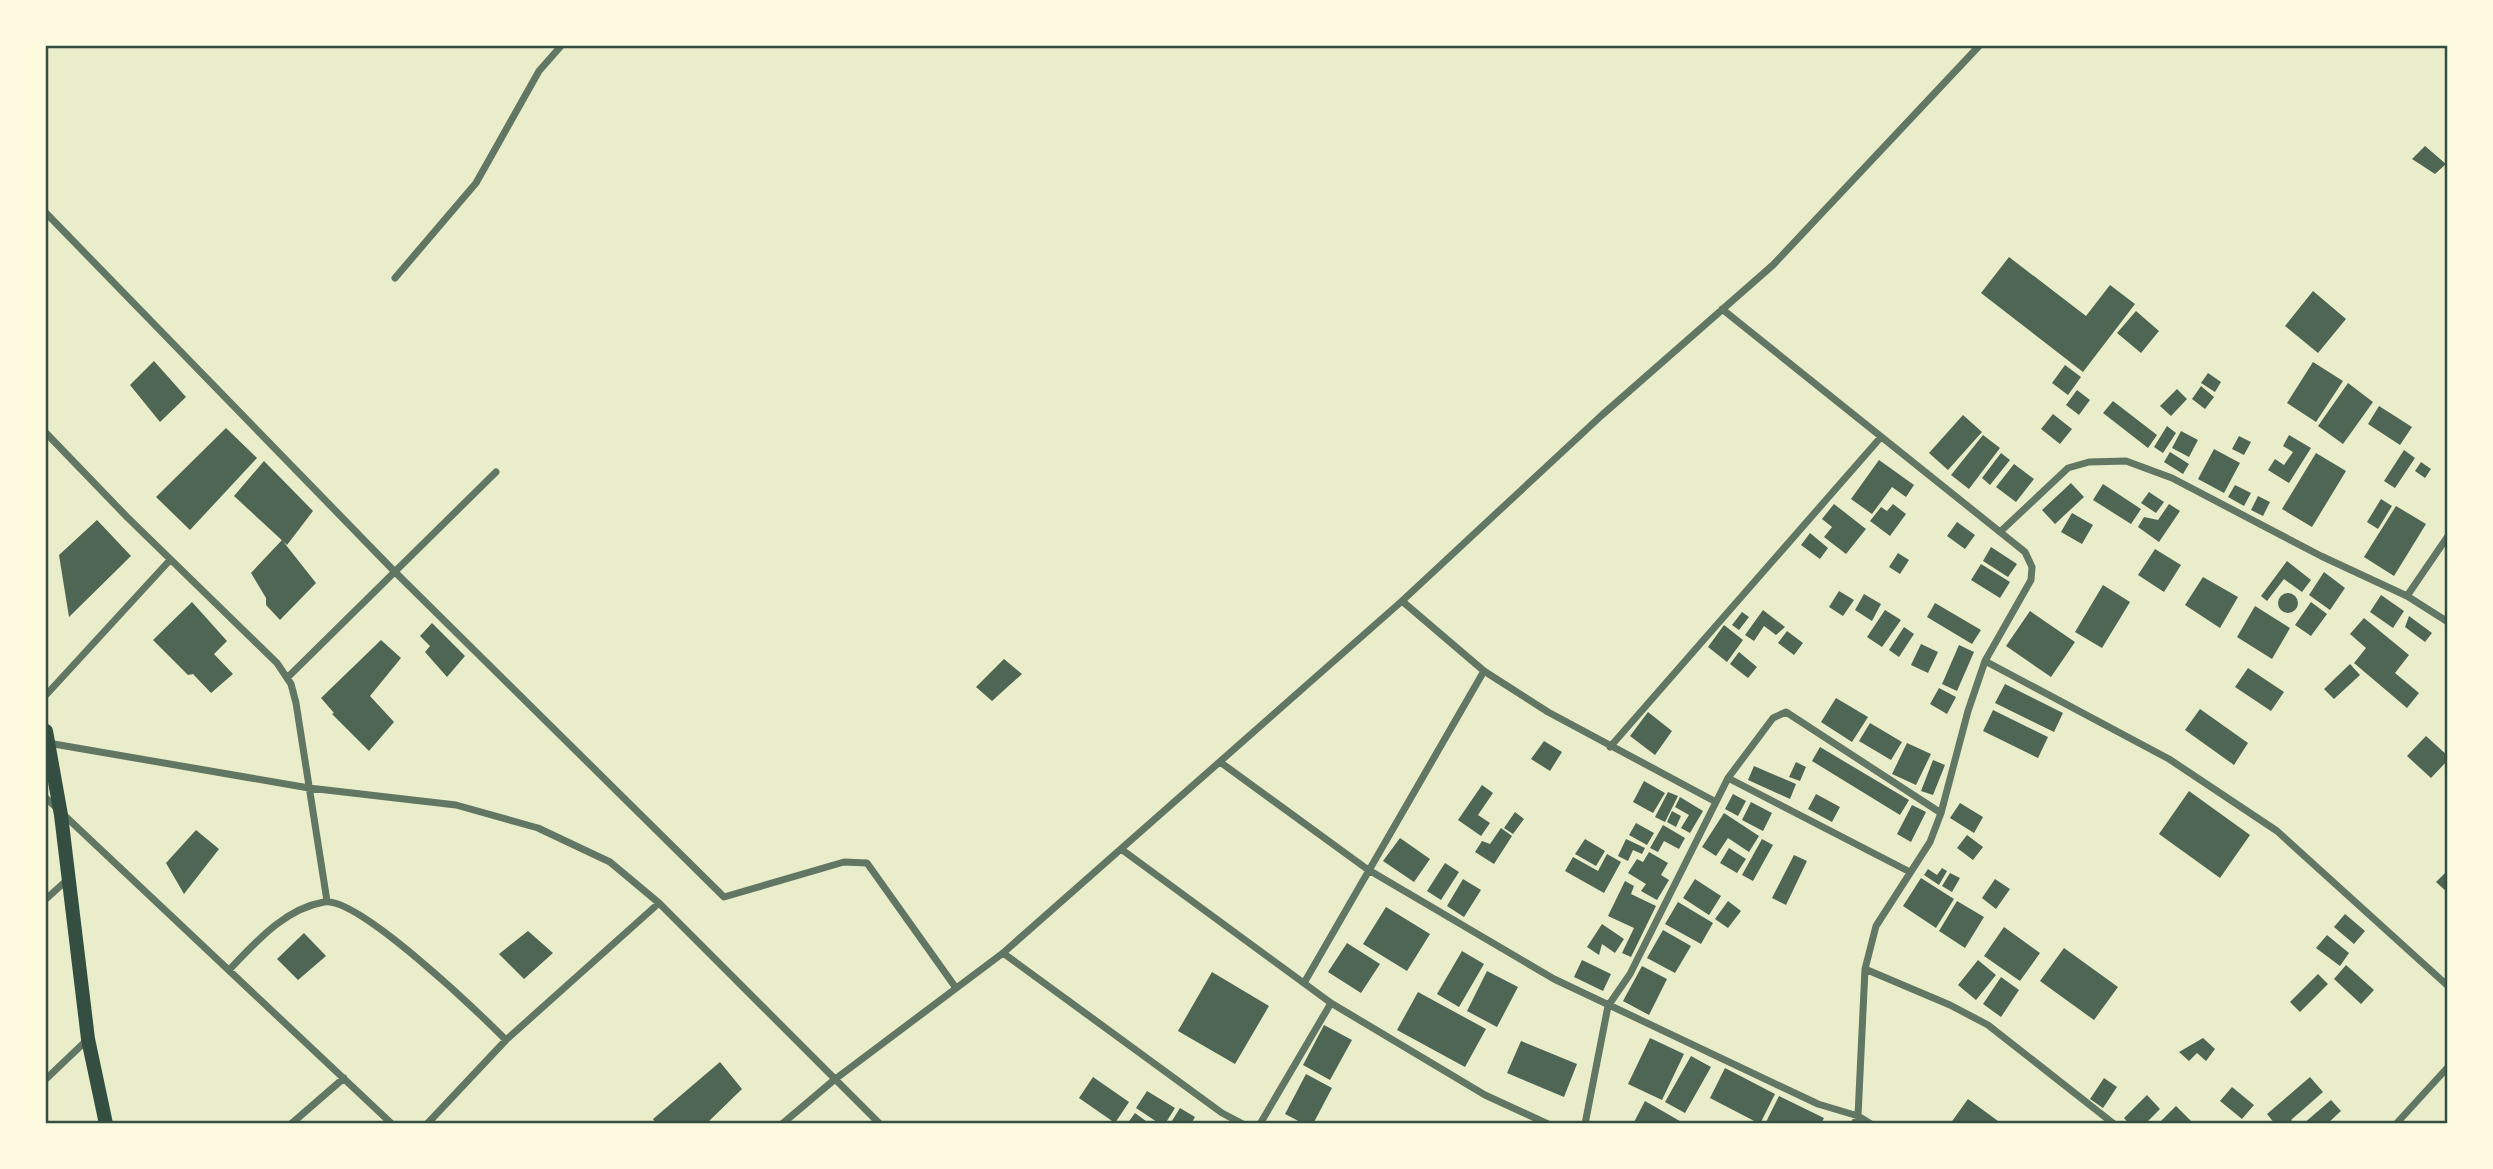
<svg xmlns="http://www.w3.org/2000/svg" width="2493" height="1169" font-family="Figtree,sans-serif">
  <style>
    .building { fill: #4f6655 }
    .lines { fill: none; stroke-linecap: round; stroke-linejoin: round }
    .minor { stroke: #617663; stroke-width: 7 }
    .secondary { stroke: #344e41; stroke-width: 14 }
    .neatline { fill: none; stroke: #344e41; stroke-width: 2.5 }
  </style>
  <rect width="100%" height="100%" fill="#e9edc9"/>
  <!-- building -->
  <path class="building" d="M2425,146L2446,164L2435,174L2412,159Z
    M2009,257L2086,316L2110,285L2135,304L2083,372L1981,293Z
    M2313,291L2346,319L2318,353L2285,326Z
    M2136,311L2159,331L2141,353L2117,333Z
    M154,361L186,397L160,422L130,385Z
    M2313,362L2343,381L2316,422L2287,403Z
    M2065,365L2081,377L2068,395L2052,383Z
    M2208,373L2221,382L2215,392L2201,383Z
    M2348,383L2373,402L2343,444L2318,426Z
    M2201,386L2214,397L2205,409L2192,399Z
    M2177,389L2187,399L2171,416L2160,406Z
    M2077,390L2090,400L2079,415L2066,405Z
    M2113,401L2157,435L2148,448L2103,413Z
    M2379,406L2412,427L2400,445L2368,424Z
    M2053,414L2072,429L2060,444L2041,429Z
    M1963,415L1982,432L1948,470L1929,453Z
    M2167,426L2176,433L2163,453L2154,447Z
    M226,428L257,458L190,530L156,497Z
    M2181,431L2198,440L2189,457L2172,448Z
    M1983,435L2000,448L1969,489L1951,475Z
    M2289,435L2311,448L2289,483L2268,470L2275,459L2284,465L2293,452L2283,446Z
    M2239,436L2251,442L2244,455L2232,449Z
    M2214,449L2240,463L2224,493L2198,479Z
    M2404,450L2415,458L2395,488L2384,481Z
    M2170,452L2189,464L2183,474L2164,462Z
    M2001,453L2010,460L1990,485L1982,478Z
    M2316,453L2346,471L2312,527L2282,509Z
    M1879,460L1914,485L1906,497L1892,487L1872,514L1851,499Z
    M264,461L313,511L287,545L234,496Z
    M2421,462L2431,469L2425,478L2415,471Z
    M2014,464L2034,479L2016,502L1996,487Z
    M2071,483L2084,497L2055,524L2042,510Z
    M2103,484L2141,509L2131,524L2093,500Z
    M2235,485L2251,493L2244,506L2228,497Z
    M2149,492L2164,502L2156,513L2141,503Z
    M2258,496L2270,502L2263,516L2251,510Z
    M2381,499L2392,506L2378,529L2367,522Z
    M1834,504L1866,529L1846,554L1824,537L1832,527L1822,519Z
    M1893,504L1906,514L1890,536L1870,521L1881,507L1887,511Z
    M2169,504L2180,511L2159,542L2138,527L2144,517L2158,520Z
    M2396,506L2426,524L2394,576L2364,557Z
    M2072,513L2093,525L2082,544L2061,532Z
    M97,520L131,556L69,617L59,555Z
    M1957,522L1975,535L1965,549L1947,536Z
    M1810,533L1828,548L1820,559L1801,545Z
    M282,540L316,583L280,620L266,605V598L251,573Z
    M1991,547L2017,564L2008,577L1983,561Z
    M2155,549L2181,565L2164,592L2138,575Z
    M1898,553L1909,560L1900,574L1889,567Z
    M2287,561L2311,580L2302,592L2284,579L2267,601L2261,596Z
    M1981,564L2010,582L2000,598L1971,580Z
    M2324,572L2345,588L2330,610L2309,595Z
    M2203,577L2238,597L2220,628L2185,605Z
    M2103,585L2130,602L2102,648L2075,632Z
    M1839,591L1854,600L1843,616L1829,607Z
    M2278 603a10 10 0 1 1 20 0a10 10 0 1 1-20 0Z
    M1864,594L1881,604L1872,621L1855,610Z
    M2381,595L2404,611L2393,628L2370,612Z
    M192,602L227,641L214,654L233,674L211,693L193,674L188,675L153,640Z
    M2311,602L2327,614L2311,636L2295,625Z
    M1935,603L1981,630L1972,644L1927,617Z
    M2255,606L2290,628L2272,659L2237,637Z
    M1763,610L1785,627L1776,635L1764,626L1754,641L1745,635Z
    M1885,610L1901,620L1882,647L1867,637Z
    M2030,611L2075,642L2051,677L2006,646Z
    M1742,612L1749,617L1739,630L1732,625Z
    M2409,616L2432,633L2425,642L2405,627Z
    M2364,618L2409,655L2395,673L2419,693L2407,708L2354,663L2366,648L2350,634Z
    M432,623L465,656L447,677L425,652L430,646L420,636Z
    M1724,625L1743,640L1727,662L1708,647Z
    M1904,627L1914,634L1899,657L1889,650Z
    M1787,631L1803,643L1794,655L1778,643Z
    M381,640L401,658L370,696L394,722L369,751L332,714L334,713L321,698Z
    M1921,644L1938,652L1928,673L1911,665Z
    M1959,645L1974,652L1957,691L1942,684Z
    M1739,652L1757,667L1748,678L1730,664Z
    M1004,659L1022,674L992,701L976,687Z
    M2350,664L2360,675L2334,699L2324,689Z
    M2248,668L2284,692L2271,711L2235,687Z
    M2005,684L2063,713L2054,732L1995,703Z
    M1939,688L1956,697L1947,714L1930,704Z
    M1836,698L1868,717L1852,742L1821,722Z
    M2200,709L2248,743L2234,765L2185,730Z
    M1993,710L2048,737L2038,758L1983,731Z
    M1648,712L1672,731L1655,755L1630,736Z
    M1870,723L1902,742L1891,760L1859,741Z
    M2426,736L2448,756V760L2431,778L2407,756Z
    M1544,741L1562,752L1550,771L1531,759Z
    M1907,743L1931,754L1916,785L1892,774Z
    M1820,747L1909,800L1900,815L1812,761Z
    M1933,760L1945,765L1933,795L1921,791Z
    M1796,762L1806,767L1800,781L1789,777Z
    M1754,766L1796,784L1790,799L1748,780Z
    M1644,781L1665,793L1653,813L1633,802Z
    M1482,785L1493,793L1478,815L1490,823L1481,836L1458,820Z
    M2189,791L2250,835L2220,878L2159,834Z
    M1668,792L1678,796L1665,822L1655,817Z
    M1733,794L1746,801L1738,816L1725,809Z
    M1816,794L1840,807L1832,822L1808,809Z
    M1680,797L1703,811L1690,833L1681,828L1689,815L1675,807Z
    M1751,802L1772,813L1763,831L1742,820Z
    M1960,803L1983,817L1974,833L1950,818Z
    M1912,805L1926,812L1911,842L1897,834Z
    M1672,811L1681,816L1676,827L1667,822Z
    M1515,812L1524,819L1513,834L1504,828Z
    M1724,813L1759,836L1749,852L1728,838L1716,856L1702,847Z
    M1636,823L1654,833L1647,845L1629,835Z
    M1663,825L1685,838L1679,849L1664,841L1658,852L1650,848Z
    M1501,828L1512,836L1494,864L1475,852L1482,841L1490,844Z
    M196,830L219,849L184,894L166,863Z
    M1967,835L1983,847L1973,860L1957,848Z
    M1400,838L1430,859L1414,882L1383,861Z
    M1585,839L1605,851L1596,866L1575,854Z
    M1626,839L1645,848L1642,854L1633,850L1628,861L1618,856Z
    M1762,839L1773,845L1753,881L1742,875Z
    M1729,848L1746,859L1737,873L1720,863Z
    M1649,852L1668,863L1661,875L1669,880L1657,900L1641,891L1646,884L1628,873L1637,859L1643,862Z
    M1607,854L1621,862L1604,893L1565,871L1573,857L1598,871Z
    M1794,855L1807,861L1786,905L1772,898Z
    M1445,863L1459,872L1441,900L1427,891Z
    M1942,868L1947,871L1939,885L1924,875L1928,869L1937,875Z
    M2448,870V893L2436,882Z
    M1950,873L1960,878L1952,892L1942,886Z
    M1921,878L1954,899L1936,928L1903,906Z
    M1463,879L1481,890L1464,917L1447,906Z
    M1695,879L1721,896L1709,915L1683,898Z
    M1995,879L2010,889L1996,909L1982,898Z
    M1625,881L1634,886L1631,894L1656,906L1631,957L1622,953L1634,928L1608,916Z
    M1728,901L1741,911L1728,928L1715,919Z
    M1957,901L1984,917L1965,948L1939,931Z
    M1678,902L1713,923L1701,944L1665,924Z
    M1386,907L1430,934L1407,971L1363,944Z
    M2345,914L2365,931L2354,944L2334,927Z
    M1602,924L1624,939L1615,953L1602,944L1599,955L1587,947Z
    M2004,927L2040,953L2020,981L1984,956Z
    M1663,930L1691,946L1675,973L1647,958Z
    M528,931L553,953L524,979L499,954Z
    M304,933L326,956L298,980L277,959Z
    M2327,935L2349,953L2340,966L2316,948Z
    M1347,943L1380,964L1361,993L1328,972Z
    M2064,948L2118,987L2094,1020L2040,981Z
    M1462,951L1484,964L1459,1007L1437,994Z
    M1582,960L1611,974L1603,991L1574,977Z
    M1978,960L1996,975L1976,1000L1958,985Z
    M2346,965L2374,990L2361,1004L2334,979Z
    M1642,966L1667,979L1649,1015L1623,1001Z
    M1487,971L1518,987L1497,1027L1467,1011Z
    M1212,972L1269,1006L1235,1064L1178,1031Z
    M2318,974L2328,984L2300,1012L2290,1002Z
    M2001,977L2019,990L2001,1017L1983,1004Z
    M1418,992L1486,1029L1465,1067L1397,1030Z
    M1324,1025L1352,1040L1330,1080L1303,1065Z
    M1650,1038L1684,1054L1662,1100L1628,1084Z
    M2203,1038L2215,1049L2206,1061L2197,1053L2189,1061L2179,1052Z
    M1521,1041L1577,1064L1564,1097L1507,1073Z
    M1691,1056L1711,1067L1685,1113L1665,1102Z
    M720,1062L742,1089L706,1124H656L653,1119Z
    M1725,1068L1775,1094L1760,1124L1710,1098Z
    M1306,1074L1332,1088L1313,1124H1304L1285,1114Z
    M1093,1077L1129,1102L1115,1123L1079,1098Z
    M2310,1077L2323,1092L2291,1120L2295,1124H2275L2267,1114Z
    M2104,1078L2117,1087L2103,1108L2090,1099Z
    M2232,1087L2254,1105L2242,1119L2220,1101Z
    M1147,1091L1175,1108L1165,1124H1160L1136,1108Z
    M2147,1095L2160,1109L2145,1124H2129L2124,1118Z
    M1779,1096L1824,1118L1821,1124H1765Z
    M1968,1099L1998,1121L1997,1124H1950Z
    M2331,1100L2341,1111L2327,1124H2303Z
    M1645,1101L1685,1124H1633Z
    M2176,1106L2194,1124H2158Z
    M1180,1108L1195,1117L1191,1124H1170Z
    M1135,1113L1150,1124H1127Z"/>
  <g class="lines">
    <!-- minor -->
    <path class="minor" d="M46,213L395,572L724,897L844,862L867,863L956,988
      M395,278L476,183L539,71L561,46
      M1722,309L2025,552L2032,567L2031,580L1985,661L1968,711L1941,813L1930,842L1876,926L1865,969L1858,1116L1854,1124
      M46,433L127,517L277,663L291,684L296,703L327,901
      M2000,532L2068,468L2089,462L2126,461L2172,478L2321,556L2407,596L2448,622
      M2407,596L2448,536
      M1402,601L1484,671L1548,712L1716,802
      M1985,661L2169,759L2277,831L2448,986
      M287,678L496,472
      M46,695L170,560
      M48,743L309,788L456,805L538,828L610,862L659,903L880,1124
      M1610,747L1881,437
      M1220,762L1367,869L1554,979L1818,1104L1858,1116L1871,1124
      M1728,778L1910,872
      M46,798L392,1124
      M1121,849L1331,1003L1485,1095L1548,1124
      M46,899L67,880
      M1003,953L1222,1113L1243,1124
      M1865,969L1950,1005L1988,1025L2114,1124
      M229,970C256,942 284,909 324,902C358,896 479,1013 506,1040
      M1304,983L1484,671
      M46,1079L88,1039
      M291,1124L344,1078
      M427,1124L506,1040L659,903
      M782,1124L834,1080L1003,953L1402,601L1602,415L1773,265L1979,46
      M1260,1124L1331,1003
      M1585,1124L1608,1006L1630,974L1728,778L1773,718L1786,712L1941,813
      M2396,1124L2448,1067"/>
    <!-- secondary -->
    <path class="secondary" d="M46,731L61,815L88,1039L106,1124"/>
  </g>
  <!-- border -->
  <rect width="2493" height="1169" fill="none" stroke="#fefae0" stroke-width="94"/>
  <rect x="47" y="47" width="2399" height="1075" class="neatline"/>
</svg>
